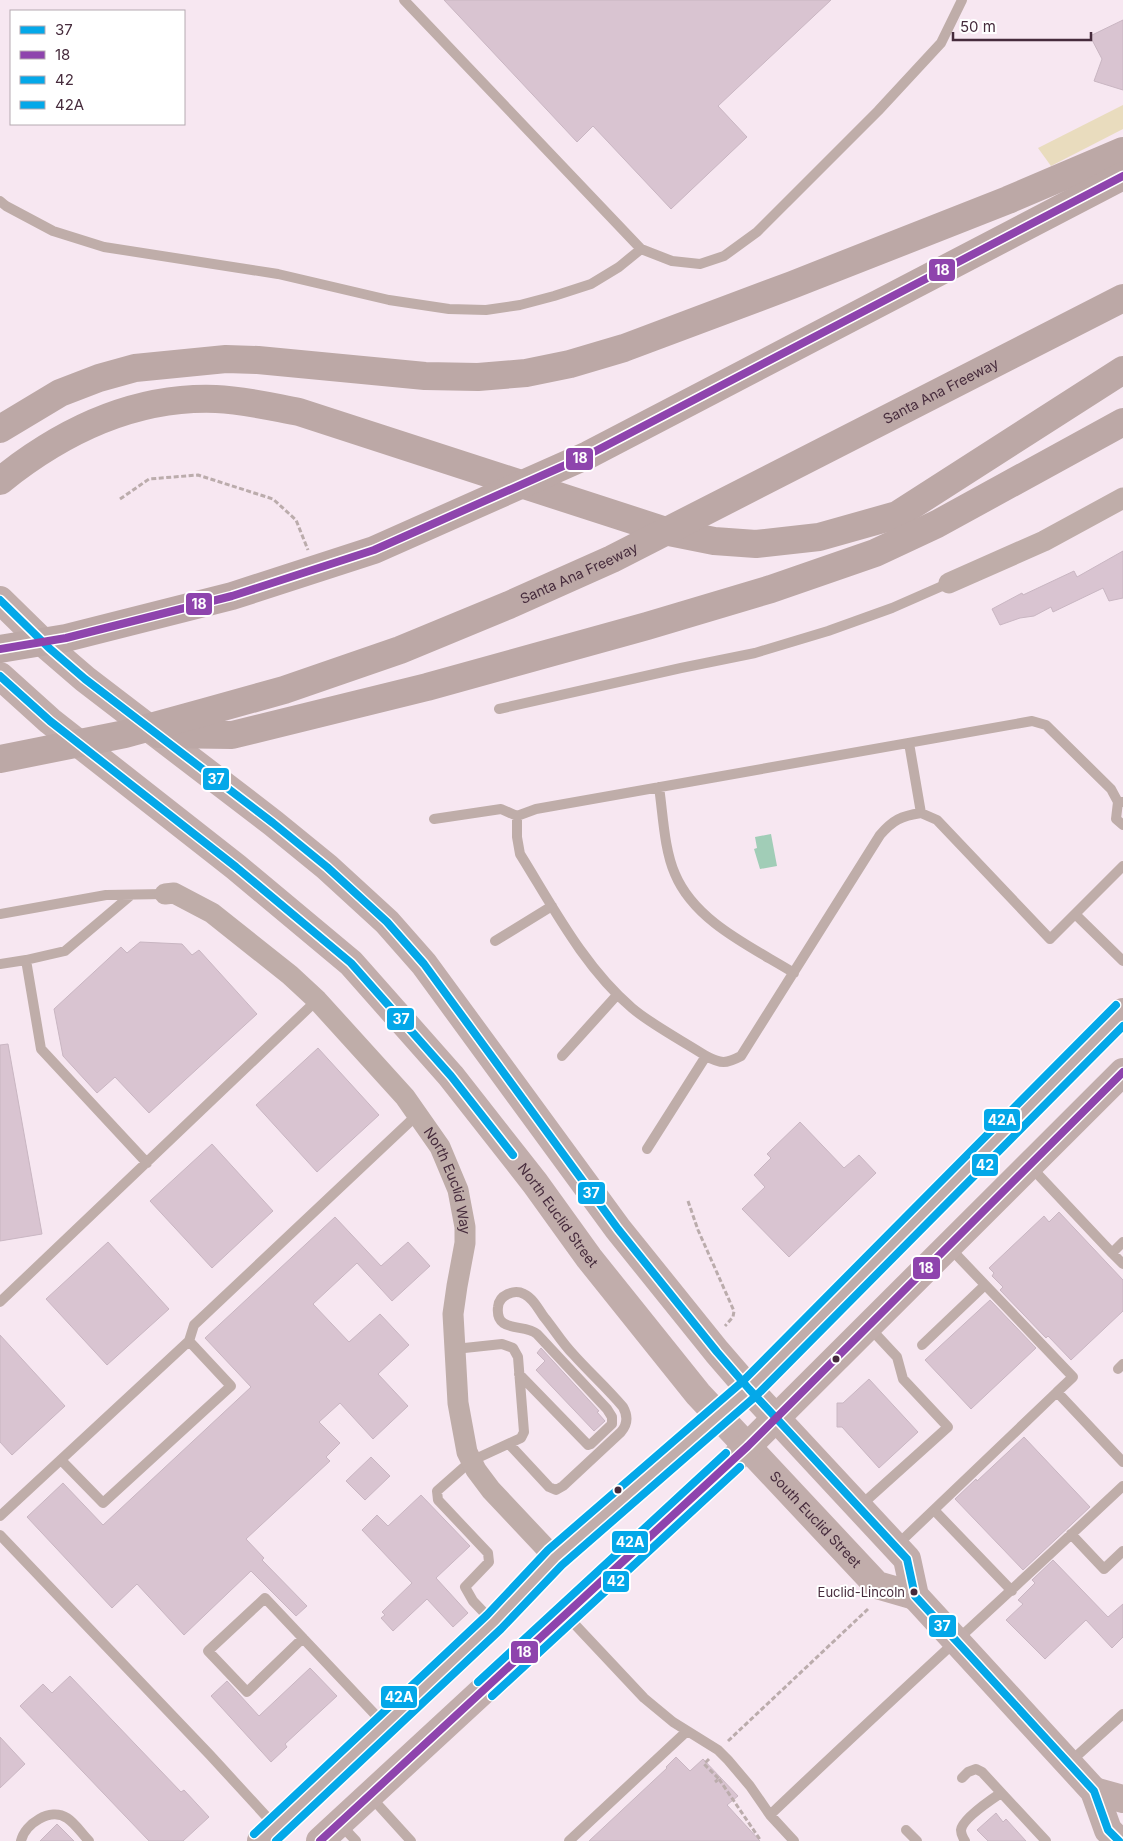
<svg xmlns="http://www.w3.org/2000/svg" width="1123" height="1841" font-family="Inter,sans-serif">
  <style>
    .green { fill: #e9dcbe }
    .water { fill: #a1cdb7 }
    .building { fill: #d9c4d1; stroke: #c9b6c2 }
    .lines { fill: none; stroke-linecap: round; stroke-linejoin: round }
    .path { stroke: #bbacac; stroke-width: 3; stroke-dasharray: 5 2.5; stroke-linecap: butt }
    .service { stroke: #bfada9; stroke-width: 10 }
    .minor { stroke: #bfada9; stroke-width: 21 }
    .primary { stroke: #c1adab; stroke-width: 28 }
    .motorway { stroke: #bca8a6; stroke-width: 28 }
    .bus-1-casing { stroke: #fff; stroke-width: 11 }
    .bus-2-casing { stroke: #fff; stroke-width: 11 }
    .bus-3-casing { stroke: #fff; stroke-width: 11 }
    .bus-4-casing { stroke: #fff; stroke-width: 11 }
    .bus-1 { stroke: #04a8e9; stroke-width: 8 }
    .bus-2 { stroke: #8e44ad; stroke-width: 8 }
    .bus-3 { stroke: #04a8e9; stroke-width: 8 }
    .bus-4 { stroke: #04a8e9; stroke-width: 8 }
    .bus-dot { fill: #462b3c; stroke: #fff; stroke-width: 2 }
    .labels { text-anchor: middle; stroke-width: 4; stroke-linejoin: round; paint-order: stroke }
    .bus-label { font-size: 13px; fill: #462b3c; stroke: #fff; text-anchor: end }
    .street-label { font-size: 14px; fill: #462b3c; stroke: #fff }
    .line-badge { stroke: #fff; stroke-width: 2 }
    .badge-label { font-size: 14px; text-anchor: middle; font-weight: bold; fill: #fff }
  </style>
  <rect width="100%" height="100%" fill="#f7e7f1"/>
  <!-- green -->
  <path class="green" d="M1123,105V129L1051,166L1038,148Z"/>
  <!-- water -->
  <path class="water" d="M771,834L777,866L760,869L754,849L757,848L755,837Z"/>
  <!-- building -->
  <path class="building" d="M444,0H831L718,106L747,137L671,209L593,126L577,142Z
    M1123,20V90L1094,81L1102,59L1090,36Z
    M1123,551V598L1109,601L1103,588L1053,612L1051,607L1034,616L1020,618L1000,625L992,609L1022,593L1023,595L1074,571L1077,577Z
    M140,942L182,944L192,955L199,950L257,1014L149,1113L115,1077L97,1093L63,1056L54,1009L121,947L127,953Z
    M8,1044L42,1234L0,1241V1045Z
    M318,1048L379,1115L317,1172L256,1105Z
    M800,1122L844,1168L859,1155L876,1173L789,1257L742,1209L765,1187L754,1175L771,1158L767,1154Z
    M212,1144L273,1211L212,1268L150,1201Z
    M1059,1212L1123,1280V1311L1071,1360L1048,1336L1046,1338L1000,1290L1003,1287L992,1276L994,1273L989,1268L1044,1216L1049,1222Z
    M335,1217L381,1266L408,1242L430,1266L392,1301L357,1263L313,1304L349,1342L380,1314L409,1345L378,1374L408,1406L373,1439L340,1403L319,1422L340,1443L326,1457L330,1461L246,1539L264,1558L262,1560L307,1606L296,1616L251,1571L184,1635L137,1584L112,1608L27,1517L63,1483L103,1525L251,1387L205,1338Z
    M108,1242L169,1309L107,1365L46,1299Z
    M990,1300L1036,1348L971,1409L925,1360Z
    M0,1335L65,1406L12,1455L0,1442Z
    M541,1348L599,1411L597,1412L605,1421L594,1431L536,1370L545,1361L537,1353Z
    M869,1379L918,1432L879,1468L842,1427H837V1403H843Z
    M1024,1437L1090,1507L1023,1570L955,1499L976,1479L977,1481Z
    M371,1457L390,1476L365,1500L346,1481Z
    M421,1495L470,1546L436,1578L468,1613L453,1627L427,1599L393,1631L381,1618L385,1615L382,1612L412,1583L362,1530L377,1515L388,1526Z
    M1053,1560L1108,1617L1123,1604V1637L1112,1648L1086,1620L1045,1659L1006,1620L1023,1604L1018,1600L1035,1583L1032,1580Z
    M310,1668L337,1696L285,1744L287,1747L271,1762L211,1696L227,1681L259,1716Z
    M70,1676L181,1792L184,1790L209,1817L183,1841H149L20,1706L43,1684L52,1693Z
    M0,1737L25,1764L0,1788Z
    M676,1757L690,1771L703,1759L738,1796L727,1805L760,1841H589L667,1768L666,1767Z
    M996,1813L1003,1822L1006,1819L1026,1841H988L977,1830Z
    M57,1824L74,1841H40Z"/>
  <g class="lines">
    <!-- path -->
    <path class="path" d="M120,499L149,479L198,475L273,499L296,520L308,550
      M688,1201L698,1230L734,1311L733,1317L725,1326
      M728,1741L868,1609
      M709,1759L704,1764L719,1779L715,1782
      M719,1779L761,1841"/>
    <!-- service -->
    <path class="service" d="M404,0L641,249L672,261L700,264L724,256L757,232L878,111L941,43L962,0
      M0,201L6,206L53,231L104,247L278,274L389,300L449,309L486,310L520,305L554,296L591,284L619,267L641,249
      M499,709L681,668L755,653L828,631L892,608L949,583
      M909,743L921,813L937,820L1050,939L1123,866
      M659,787C663,814 664,849 675,874C695,922 752,947 794,973
      M1123,802H1118L1116,819L1123,825
      M517,816V837L520,854C553,907 584,967 632,1008C652,1025 683,1041 706,1056C721,1064 726,1064 741,1056L880,835C893,820 901,816 921,813
      M434,819L501,809L517,816L536,809L1032,721L1046,725L1111,789L1118,802
      M130,896L65,951L26,960L41,1049L147,1163
      M0,914L106,895L165,894
      M1075,914L1123,961
      M495,941L552,906
      M0,964L26,960
      M562,1056L617,995
      M647,1149L706,1056
      M1030,1166L1112,1253L1123,1242
      M949,1247L1073,1377L1057,1392L1123,1462
      M1112,1253L1123,1264
      M0,1302L317,1000
      M922,1345L985,1285
      M455,1349L502,1344L513,1348L518,1357L524,1432L521,1438L471,1461L437,1491L438,1500L488,1553L489,1562L465,1587L473,1601L493,1622
      M1118,1369L1123,1364
      M509,1444L549,1487L556,1490L563,1486L621,1432C628,1424 628,1416 623,1407C607,1388 589,1372 573,1354C562,1343 554,1329 544,1317C539,1310 533,1298 524,1294C514,1289 499,1295 498,1307C495,1334 525,1323 537,1334L607,1409L612,1417V1424L591,1444L588,1445L519,1374
      M61,1460L103,1503L231,1386L189,1341
      M859,1507L948,1427L903,1379L897,1357L869,1327
      M934,1510L1012,1591
      M0,1516L189,1341L194,1325L418,1114
      M1071,1534L1104,1569L1123,1551
      M0,1535L210,1755L276,1827
      M896,1546L1057,1392
      M566,1615L644,1698L673,1722L718,1750L728,1760L750,1786L770,1815L794,1841
      M303,1638L247,1692L208,1651L265,1598L385,1725
      M1070,1762L1123,1714
      M962,1778L968,1772L976,1769L982,1772L1046,1841
      M370,1796L411,1841
      M770,1815C886,1704 1006,1596 1123,1486
      M340,1824L356,1841
      M906,1830L917,1841
      M21,1841C25,1824 50,1807 67,1818C75,1823 82,1834 89,1841
      M569,1841L686,1732
      M965,1841C963,1838 961,1834 961,1830C962,1819 992,1799 1001,1793"/>
    <!-- minor -->
    <g class="minor">
      <path d="M949,583L1044,541L1123,498"/>
      <path id="s1" d="M165,894L174,893L212,913L290,975L317,1000L405,1097L440,1147L458,1190L465,1227V1243L457,1286L453,1314L458,1403L467,1452L476,1470L491,1490L555,1558"/>
    </g>
    <!-- primary -->
    <g class="primary">
      <path d="M0,600L49,648L85,679L273,823L327,867L387,922L424,964L618,1229L717,1352L749,1389L907,1559L915,1596L1094,1791L1108,1830L1119,1841"/>
      <path id="s2" d="M0,676L50,721L236,867L351,963L451,1076L535,1183L589,1258L698,1394L877,1585L915,1596"/>
      <path d="M1094,1791L1123,1799"/>
      <path d="M261,1841L494,1622L555,1558L749,1389L1123,1012"/>
      <path d="M320,1841L748,1446L1123,1072"/>
    </g>
    <!-- motorway -->
    <g class="motorway">
      <path d="M0,429L60,393L99,378L135,368L226,359L258,360L425,376L478,377L526,373L570,364L624,348L792,285L1008,200L1123,151"/>
      <path d="M0,481C62,431 134,396 216,399C244,400 272,407 299,412L669,532L714,541L756,544L819,537L897,515L1123,370"/>
      <path d="M0,649L66,638L232,596L374,550L588,455L1123,176"/>
      <path d="M159,734L232,735L427,687L647,626L771,589L875,553L937,524L1123,422"/>
      <path id="s3" d="M0,759L125,734L205,712L284,690L400,650L509,605L612,559L1123,298"/>
    </g>
    <defs>
      <path id="bus-1" d="M0,600L49,648L85,679L273,823L327,867L387,922L424,964L618,1229L717,1352L749,1389L907,1559L915,1596L1094,1791L1108,1830L1119,1841
        M0,676L50,721L236,867L351,963L451,1076L513,1155"/>
      <path id="bus-2" d="M0,649L66,638L232,596L374,550L588,455L1123,176
        M320,1841L748,1446L1123,1072"/>
      <path id="bus-3" d="M492,1696L740,1467
        M276,1841L501,1629L562,1565L756,1396L1123,1026"/>
      <path id="bus-4" d="M478,1682L726,1453
        M254,1834L487,1615L548,1550L742,1382L1116,1005"/>
    </defs>
    <!-- bus-1 casing -->
    <use href="#bus-1" class="bus-1-casing"/>
    <!-- bus-2 casing -->
    <use href="#bus-2" class="bus-2-casing"/>
    <!-- bus-3 casing -->
    <use href="#bus-3" class="bus-3-casing"/>
    <!-- bus-4 casing -->
    <use href="#bus-4" class="bus-4-casing"/>
    <!-- bus-1 -->
    <use href="#bus-1" class="bus-1"/>
    <!-- bus-2 -->
    <use href="#bus-2" class="bus-2"/>
    <!-- bus-3 -->
    <use href="#bus-3" class="bus-3"/>
    <!-- bus-4 -->
    <use href="#bus-4" class="bus-4"/>
  </g>
  <!-- markers -->
  <g class="bus-dot">
    <circle cx="836" cy="1359" r="4.5"/>
    <circle cx="618" cy="1490" r="4.5"/>
    <circle cx="914" cy="1592" r="4.5"/>
  </g>
  <g class="labels">
    <!-- bus labels -->
    <g class="bus-label">
      <text x="905" y="1597">Euclid-Lincoln</text>
    </g>
    <!-- street labels -->
    <g class="street-label">
      <text dy="5" stroke="none"><textPath href="#s3" startOffset="1015">Santa Ana Freeway</textPath></text>
      <text dy="5" stroke="none"><textPath href="#s3" startOffset="610">Santa Ana Freeway</textPath></text>
      <text dy="5" stroke="none"><textPath href="#s1" startOffset="415">North Euclid Way</textPath></text>
      <text dy="5" stroke="none"><textPath href="#s2" startOffset="780">North Euclid Street</textPath></text>
      <text dy="5" stroke="none"><textPath href="#s2" startOffset="1179">South Euclid Street</textPath></text>
    </g>
  </g>
  <g class="line-badge">
    <rect x="928" y="258" width="28" height="24" rx="5" fill="#8e44ad"/>
    <rect x="565" y="447" width="29" height="24" rx="5" fill="#8e44ad"/>
    <rect x="185" y="592" width="28" height="24" rx="5" fill="#8e44ad"/>
    <rect x="202" y="767" width="28" height="24" rx="5" fill="#04a8e9"/>
    <rect x="386" y="1007" width="29" height="24" rx="5" fill="#04a8e9"/>
    <rect x="983" y="1108" width="38" height="24" rx="5" fill="#04a8e9"/>
    <rect x="971" y="1153" width="28" height="24" rx="5" fill="#04a8e9"/>
    <rect x="577" y="1181" width="29" height="24" rx="5" fill="#04a8e9"/>
    <rect x="912" y="1256" width="29" height="24" rx="5" fill="#8e44ad"/>
    <rect x="611" y="1530" width="38" height="24" rx="5" fill="#04a8e9"/>
    <rect x="602" y="1570" width="28" height="23" rx="5" fill="#04a8e9"/>
    <rect x="928" y="1614" width="29" height="24" rx="5" fill="#04a8e9"/>
    <rect x="510" y="1640" width="29" height="24" rx="5" fill="#8e44ad"/>
    <rect x="380" y="1685" width="38" height="24" rx="5" fill="#04a8e9"/>
  </g>
  <g class="badge-label">
    <text x="942" y="275">18</text>
    <text x="580" y="463">18</text>
    <text x="199" y="609">18</text>
    <text x="216" y="784">37</text>
    <text x="401" y="1024">37</text>
    <text x="1002" y="1125">42A</text>
    <text x="985" y="1170">42</text>
    <text x="591" y="1198">37</text>
    <text x="926" y="1273">18</text>
    <text x="630" y="1547">42A</text>
    <text x="616" y="1586">42</text>
    <text x="942" y="1631">37</text>
    <text x="524" y="1657">18</text>
    <text x="399" y="1702">42A</text>
  </g>
  <!-- legend -->
  <rect x="10" y="10" width="175" height="115" fill="#ffffff" stroke="#b5aab1"/>
  <rect x="20" y="26" width="25" height="8" fill="#04a8e9" stroke="#b5aab1"/>
  <text x="55" y="35" font-size="15" fill="#462b3c">37</text>
  <rect x="20" y="51" width="25" height="8" fill="#8e44ad" stroke="#b5aab1"/>
  <text x="55" y="60" font-size="15" fill="#462b3c">18</text>
  <rect x="20" y="76" width="25" height="8" fill="#04a8e9" stroke="#b5aab1"/>
  <text x="55" y="85" font-size="15" fill="#462b3c">42</text>
  <rect x="20" y="101" width="25" height="8" fill="#04a8e9" stroke="#b5aab1"/>
  <text x="55" y="110" font-size="15" fill="#462b3c">42A</text>
  <!-- scale -->
  <path d="M953 32v8h138v-8" fill="none" stroke="#462b3c" stroke-width="2.5"/>
  <text x="960" y="32" font-size="15" fill="#462b3c" stroke="#ffffff" stroke-width="4" paint-order="stroke">50 m</text>
</svg>
